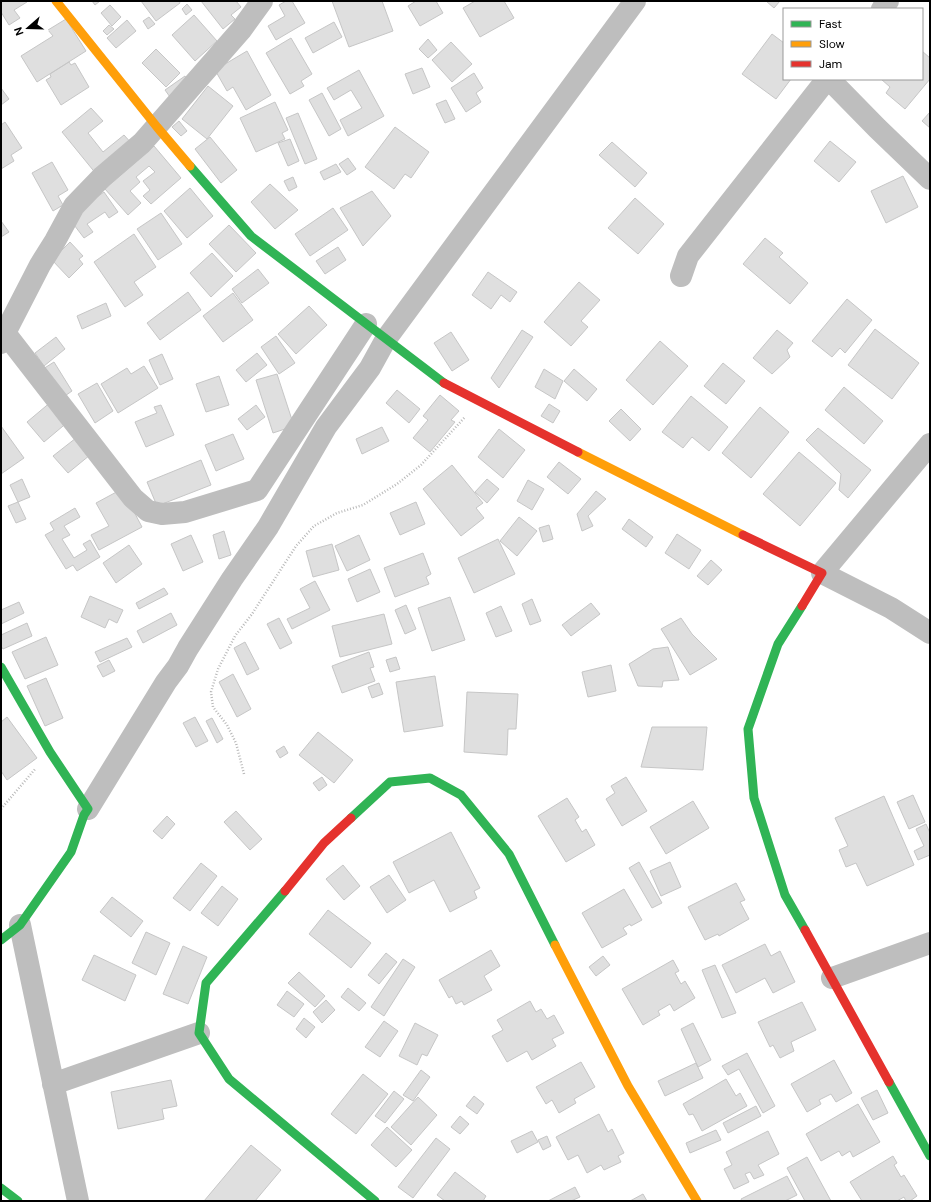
<svg xmlns="http://www.w3.org/2000/svg" width="931" height="1202" font-family="'DM Sans',sans-serif">
  <style>
    .building { fill: #dfdfdf; stroke: #c6c6c6 }
    .lines { fill: none; stroke-linecap: round; stroke-linejoin: round }
    .path { stroke: #b9b9b9; stroke-width: 2.5; stroke-dasharray: 1 2; stroke-linecap: butt }
    .street { stroke: #bebebe; stroke-width: 22 }
    .fast { stroke: #30b455; stroke-width: 9 }
    .slow { stroke: #ff9f0a; stroke-width: 9 }
    .jam { stroke: #e5322d; stroke-width: 9 }
  </style>
  <rect width="100%" height="100%" fill="#fff"/>
  <!-- building -->
  <path class="building" d="M1,1H26L27,2L14,10L20,18L9,25L1,12Z
    M92,1H100L95,5Z
    M141,1H179L180,3L156,21Z
    M201,1H236L241,7L231,15L235,19L223,29Z
    M286,1H292L305,23L276,40L268,26L285,16L279,5Z
    M332,1H382L393,31L349,47Z
    M416,1H436L443,13L420,26L408,6Z
    M475,1H504L514,18L480,37L463,8Z
    M766,1H780L774,8Z
    M187,4L192,10L186,15L182,9Z
    M110,5L121,17L112,26L101,13Z
    M194,15L217,41L195,61L172,35Z
    M149,17L155,24L148,29L143,21Z
    M66,19L86,51L37,82L21,56L53,36L48,30Z
    M127,20L136,31L116,48L107,38Z
    M334,22L342,37L313,53L305,38Z
    M109,25L114,29L107,35L103,31Z
    M772,34L784,43V79H791L776,99L742,74Z
    M291,38L312,74L301,81L304,86L290,94L266,53Z
    M428,39L437,50L428,58L419,49Z
    M451,42L472,64L452,82L432,60Z
    M156,49L180,73L166,87L142,63Z
    M247,51L271,95L246,110L233,87L227,91L215,70Z
    M922,51L930,58V79L905,109L886,93L890,87L881,79H922Z
    M69,62L71,65L75,63L89,87L61,105L46,80L51,77L50,74Z
    M422,68L430,87L413,94L405,74Z
    M359,70L384,116L348,136L340,120L362,108L351,90L334,100L327,88Z
    M474,73L483,88L476,93L481,102L466,112L451,88Z
    M185,76L189,83L170,97L165,90Z
    M208,86L233,106L207,139L182,119Z
    M1,88L9,99L1,105Z
    M322,93L341,129L329,136L309,100Z
    M446,100L455,119L445,123L436,104Z
    M275,102L288,130L282,133L285,139L256,152L240,118Z
    M91,108L103,121L88,133L103,152L124,135L133,145L97,175L62,132Z
    M930,112V128L922,121Z
    M298,113L317,159L305,164L286,118Z
    M179,121L187,131L181,136L172,127Z
    M5,122L22,148L11,155L14,161L1,169V125Z
    M395,127L429,152L411,178L405,174L394,189L365,167Z
    M210,137L237,170L221,183L195,149Z
    M290,139L299,161L288,166L278,143Z
    M830,141L856,162L839,182L814,161Z
    M612,142L647,173L635,187L599,155Z
    M154,146L181,178L151,204L143,196L150,190L143,181L155,172L149,166L136,177L140,182L130,191L141,203L128,215L105,189Z
    M348,158L356,169L347,175L339,164Z
    M52,162L68,190L58,196L63,205L53,211L32,173Z
    M336,164L341,172L324,180L320,172Z
    M903,176L918,207L886,223L871,191Z
    M293,177L297,187L289,191L284,181Z
    M270,184L298,210L275,229L251,202Z
    M190,188L213,216L187,238L164,211Z
    M372,191L391,216L363,246L340,208Z
    M104,192L118,212L109,218L105,212L87,224L93,232L84,238L68,217Z
    M635,198L664,224L638,254L608,228Z
    M333,208L348,230L310,256L295,234Z
    M161,213L182,244L158,260L137,229Z
    M1,221L9,232L1,237Z
    M229,225L256,253L236,272L209,244Z
    M134,234L156,267L134,282L143,295L125,307L94,262Z
    M765,238L783,253L779,257L808,283L790,304L743,264Z
    M70,242L83,256L79,259L83,264L69,278L52,260Z
    M338,247L346,260L325,274L316,261Z
    M212,253L233,276L211,297L190,273Z
    M258,269L269,283L242,303L232,289Z
    M488,272L517,292L510,302L501,295L491,309L472,295Z
    M579,282L600,300L581,321L588,327L571,346L544,322Z
    M188,292L201,310L160,340L147,323Z
    M233,293L253,320L223,342L203,316Z
    M847,299L872,320L845,353L840,348L832,357L812,341Z
    M106,303L111,316L82,329L77,316Z
    M309,306L327,325L296,354L278,334Z
    M875,329L919,363L892,399L848,365Z
    M522,330L533,337L499,388L491,378Z
    M777,330L793,343L787,350L790,357L772,374L753,358Z
    M451,332L469,360L452,371L434,343Z
    M276,336L295,363L279,374L261,347Z
    M56,337L65,349L44,366L35,353Z
    M660,341L688,366L653,405L626,380Z
    M257,353L267,365L246,382L236,370Z
    M162,354L173,379L160,385L149,360Z
    M54,362L72,391L62,398L43,369Z
    M723,363L745,381L726,404L704,386Z
    M144,366L158,388L118,413L101,384L127,368L131,374Z
    M544,369L563,381L555,399L535,387Z
    M574,369L597,389L587,401L564,381Z
    M277,374L294,426L273,433L256,380Z
    M219,376L229,405L206,412L196,384Z
    M97,383L113,411L95,423L78,394Z
    M844,387L883,421L864,444L825,410Z
    M397,390L420,409L409,423L386,403Z
    M440,395L459,411L451,420L455,422L430,452L413,438L428,420L423,416Z
    M691,396L728,427L709,451L692,437L683,448L662,432Z
    M52,401L69,421L44,442L27,422Z
    M549,404L560,411L553,423L541,416Z
    M161,405L174,435L146,447L135,422L157,413L154,407Z
    M256,405L265,417L247,430L238,419Z
    M760,407L789,432L751,478L722,453Z
    M621,409L641,429L630,441L609,421Z
    M1,426L24,458L1,474Z
    M382,427L389,441L362,454L356,439Z
    M818,428L871,470L848,498L839,490L841,474L806,440Z
    M499,429L525,450L503,478L478,457Z
    M233,434L244,459L216,471L205,445Z
    M76,438L90,455L68,473L53,456Z
    M799,452L836,483L800,526L763,494Z
    M201,460L211,485L157,506L147,482Z
    M559,462L581,479L568,494L547,477Z
    M452,465L483,503L476,508L484,518L461,536L423,489Z
    M22,479L30,497L18,502L10,485Z
    M487,479L499,489L487,503L475,492Z
    M528,480L544,489L532,510L517,501Z
    M122,489L142,527L99,550L91,535L109,526L96,503Z
    M596,491L606,499L588,516L593,526L582,531L577,514Z
    M18,502L26,519L16,523L8,506Z
    M416,502L425,524L400,535L390,513Z
    M75,508L80,517L64,526L70,535L62,539L74,558L87,550L83,544L90,540L100,557L77,571L73,565L66,569L45,535L54,530L50,523Z
    M519,517L537,531L517,556L500,541Z
    M629,519L653,537L646,547L622,529Z
    M549,525L553,539L543,542L539,528Z
    M224,531L231,555L219,559L213,535Z
    M677,534L701,550L689,569L665,553Z
    M191,535L203,562L183,571L171,544Z
    M359,535L370,560L347,571L335,546Z
    M498,539L515,574L474,593L458,558Z
    M332,544L339,570L313,577L306,551Z
    M129,545L142,564L116,583L103,563Z
    M423,553L431,574L426,577L429,584L395,597L384,568Z
    M711,560L722,570L708,585L697,576Z
    M370,569L380,592L357,602L348,579Z
    M315,581L330,610L292,629L287,619L310,608L300,589Z
    M164,588L168,594L139,609L136,603Z
    M90,596L123,610L117,623L109,619L105,628L81,617Z
    M450,597L465,640L432,651L418,608Z
    M532,599L541,621L530,625L522,604Z
    M19,602L24,613L1,624V610Z
    M591,603L600,614L571,636L562,625Z
    M406,605L416,629L405,634L395,610Z
    M501,606L512,631L496,637L486,613Z
    M171,613L177,625L143,643L137,631Z
    M384,614L392,644L340,657L332,626Z
    M279,618L292,643L280,649L267,624Z
    M681,618L692,634L717,659L690,675L661,629Z
    M27,623L32,636L3,649L1,646V635Z
    M46,637L58,665L25,679L12,652Z
    M127,638L132,647L100,662L95,652Z
    M245,642L259,669L247,675L234,648Z
    M668,647L679,680L663,681L662,687L638,686L629,664L653,649Z
    M369,652L374,667L370,668L375,681L342,693L332,666Z
    M396,657L400,669L390,672L386,660Z
    M109,660L115,671L103,677L97,666Z
    M611,665L616,691L588,697L582,672Z
    M233,674L251,709L237,717L219,682Z
    M435,676L443,726L404,732L396,682Z
    M46,678L63,718L45,726L27,686Z
    M379,683L383,694L372,698L368,687Z
    M467,692L518,694L516,729H508L507,755L464,752Z
    M7,717L37,758L7,780L1,771V722Z
    M195,717L208,741L196,747L183,723Z
    M212,718L223,739L217,743L206,721Z
    M652,727H707L703,770L641,767Z
    M318,732L353,760L334,783L299,755Z
    M284,746L288,753L280,758L276,751Z
    M322,777L327,785L319,791L313,783Z
    M626,777L647,811L622,826L606,799L615,793L611,786Z
    M913,795L925,822L909,829L897,802Z
    M884,796L914,865L867,886L856,863L846,867L839,850L848,846L835,818Z
    M567,798L579,817L575,820L582,832L586,829L595,845L566,862L538,816Z
    M693,801L709,828L666,854L650,827Z
    M236,811L262,839L250,850L224,822Z
    M167,816L175,824L162,839L153,831Z
    M926,824L930,833V855L918,860L914,851L924,846L916,829Z
    M451,832L480,888L474,891L477,898L450,912L434,880L409,893L393,862Z
    M639,862L662,903L652,908L629,868Z
    M670,862L681,887L661,896L650,871Z
    M201,863L217,876L190,911L173,898Z
    M343,865L360,886L344,900L326,879Z
    M389,875L406,900L387,913L370,887Z
    M736,883L745,900L740,902L749,919L719,936L718,934L705,940L688,907Z
    M222,886L238,899L218,926L201,913Z
    M624,889L642,920L631,926L630,924L623,928L627,934L602,948L582,913Z
    M112,897L143,921L131,937L100,912Z
    M328,910L371,943L351,968L309,934Z
    M146,932L170,943L156,975L132,963Z
    M765,944L771,956L780,951L795,982L773,993L765,978L736,993L722,965Z
    M183,946L207,957L188,1004L163,994Z
    M491,950L500,966L484,976L492,990L464,1005L462,1001L456,1004L452,996L449,998L439,980Z
    M386,953L397,962L379,984L368,975Z
    M94,955L136,975L125,1001L82,980Z
    M603,956L610,965L596,976L589,967Z
    M403,959L415,967L384,1016L371,1007Z
    M673,960L679,971L675,973L681,984L685,981L695,998L674,1011L670,1004L658,1011L660,1015L643,1025L622,989Z
    M715,965L736,1013L722,1018L702,970Z
    M299,972L325,996L315,1007L288,983Z
    M348,988L366,1003L359,1011L341,997Z
    M287,991L304,1004L294,1017L277,1005Z
    M326,1000L335,1010L322,1023L313,1012Z
    M530,1001L536,1012L541,1009L547,1019L554,1015L564,1033L552,1039L556,1046L532,1060L527,1051L507,1062L492,1036L503,1030L497,1020Z
    M802,1002L816,1030L791,1042L794,1051L780,1058L773,1045L770,1047L758,1022Z
    M304,1018L315,1027L306,1038L296,1029Z
    M384,1021L398,1031L380,1057L365,1047Z
    M415,1023L438,1035L427,1056L422,1054L417,1065L399,1056Z
    M693,1023L711,1060L698,1067L681,1029Z
    M747,1053L775,1106L763,1113L739,1069L728,1075L722,1066Z
    M834,1060L852,1093L836,1102L831,1094L819,1100L821,1104L807,1112L791,1084Z
    M581,1062L595,1087L574,1099L576,1103L559,1113L552,1100L546,1104L536,1087Z
    M696,1063L703,1078L665,1096L658,1081Z
    M421,1070L430,1077L413,1101L403,1095Z
    M363,1074L388,1094L356,1134L331,1114Z
    M726,1079L736,1096L740,1093L747,1106L702,1131L693,1114L689,1115L683,1104Z
    M171,1080L177,1106L162,1109L164,1119L118,1129L111,1092Z
    M877,1090L888,1113L873,1120L861,1098Z
    M394,1091L404,1099L385,1123L375,1116Z
    M474,1096L484,1104L477,1114L466,1106Z
    M418,1097L437,1115L411,1145L391,1127Z
    M858,1104L880,1142L853,1157L850,1151L842,1156L839,1151L821,1161L806,1134Z
    M756,1106L761,1116L728,1133L723,1123Z
    M599,1114L608,1132L612,1129L624,1153L618,1156L621,1162L604,1170L601,1165L587,1173L578,1155L568,1160L556,1137Z
    M460,1116L469,1124L460,1134L451,1127Z
    M387,1127L412,1150L396,1167L371,1145Z
    M716,1130L721,1140L690,1153L686,1143Z
    M532,1131L538,1142L517,1153L511,1141Z
    M768,1131L779,1154L758,1165L764,1175L754,1179L750,1172L745,1174L749,1182L734,1189L724,1169L732,1165L726,1152Z
    M547,1136L551,1146L543,1150L538,1140Z
    M436,1138L450,1149L413,1198L398,1187Z
    M251,1145L281,1170L255,1201H204Z
    M893,1156L897,1163L894,1165L901,1177L904,1175L917,1196L910,1201H906L904,1197L897,1201H862L850,1182Z
    M807,1157L831,1201H805L787,1168Z
    M455,1172L486,1196L483,1201H445L437,1195Z
    M787,1176L797,1195L785,1201H742L741,1199Z
    M575,1187L580,1197L571,1201H548Z
    M643,1194L647,1201H630Z"/>
  <g class="lines">
    <!-- path -->
    <path class="path" d="M244,774L236,743L227,725L213,707L211,692L218,669L235,636L252,614L296,546L314,526L337,513L363,505L397,484L421,465L465,417
      M1,809L36,768"/>
    <!-- street -->
    <path class="street" d="M882,9L888,1
      M829,79L877,128L930,179
      M681,276L688,256L827,79
      M5,333L133,498L148,511L162,514L185,512L257,490L366,324
      M1,343L5,333L40,265L55,241L74,206L102,177L142,143L241,30L262,1
      M930,444L822,573L891,608L930,633
      M88,809L166,682L178,666L188,648L232,579L268,527L326,427L370,368L386,339L635,1
      M20,925L78,1201
      M832,978L930,943
      M53,1084L199,1033"/>
    <!-- fast -->
    <path class="fast" d="M190,166L251,236L444,383
      M802,606L778,644L748,729L754,798L785,895L805,930
      M1,667L50,752L88,809L84,815L71,852L20,925L1,940
      M351,818L390,782L430,778L461,795L509,854L555,945
      M285,891L206,983L199,1033L229,1079L375,1201
      M889,1082L930,1156
      M1,1188L18,1201"/>
    <!-- slow -->
    <path class="slow" d="M56,1L157,127L190,166
      M578,452L743,535
      M555,945L628,1086L697,1201"/>
    <!-- jam -->
    <path class="jam" d="M444,383L578,452
      M743,535L822,573L802,606
      M285,891L324,843L351,818
      M805,930L889,1082"/>
  </g>
  <!-- border -->
  <rect width="931" height="1202" fill="none" stroke="#000000" stroke-width="4"/>
  <!-- legend -->
  <rect x="783" y="8" width="140" height="72" fill="#ffffff" stroke="#999999"/>
  <rect x="791" y="21" width="20" height="6" fill="#30b455" stroke="#999999"/>
  <text x="819" y="28" font-size="12" fill="#000000">Fast</text>
  <rect x="791" y="41" width="20" height="6" fill="#ff9f0a" stroke="#999999"/>
  <text x="819" y="48" font-size="12" fill="#000000">Slow</text>
  <rect x="791" y="61" width="20" height="6" fill="#e5322d" stroke="#999999"/>
  <text x="819" y="68" font-size="12" fill="#000000">Jam</text>
  <!-- north arrow -->
  <g transform="translate(28 28) rotate(250)" stroke="#ffffff" stroke-width="3" paint-order="stroke">
  <path d="M0-3L7 15L0 10L-7 15Z" fill="#000000"/>
  <text y="-6" font-size="11" font-weight="bold" text-anchor="middle" fill="#000000">N</text>
  </g>
</svg>
